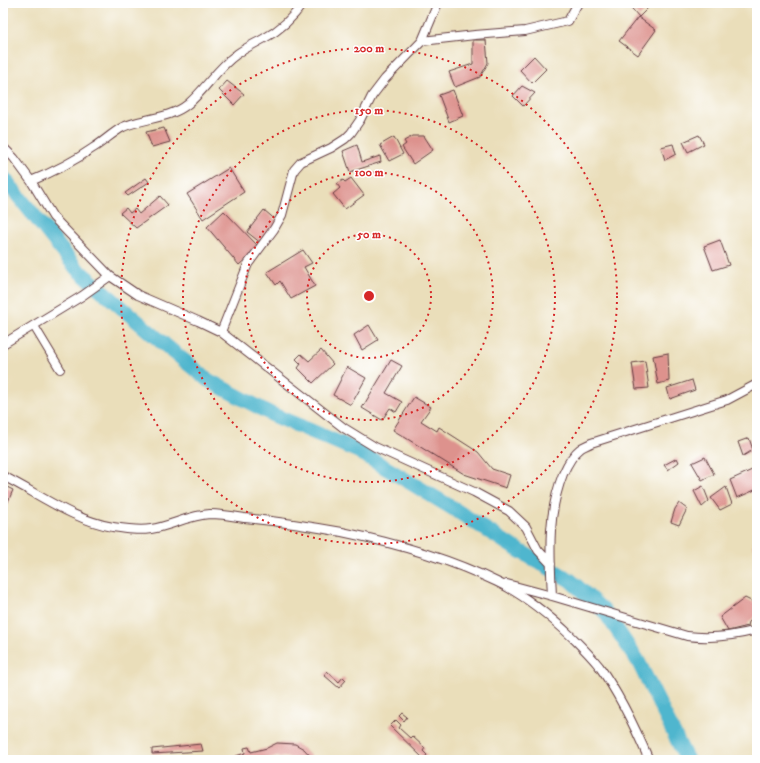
<svg xmlns="http://www.w3.org/2000/svg" width="760" height="763" font-family="'IM FELL DW Pica',serif">
  <style>
    .lines { fill: none; stroke-linecap: round; stroke-linejoin: round }
    .river { stroke: #4fb6ce; stroke-width: 15 }
    .building { fill: #dd928d }
    .minor-casing { stroke: #623c40; stroke-width: 10 }
    .minor { stroke: #fff; stroke-width: 8 }
    .ring { fill: none; stroke: #d62828; stroke-width: 2; stroke-dasharray: 2 4 }
    .centre { fill: #d62828; stroke: #fff; stroke-width: 2 }
    .ring-label { font-size: 12px; text-anchor: middle; font-weight: bold; fill: #d62828; stroke: #fff; stroke-width: 3; stroke-linejoin: round; paint-order: stroke }
  </style>
  <rect width="100%" height="100%" fill="#fff"/>
  <filter id="ink" filterUnits="userSpaceOnUse"><feTurbulence type="fractalNoise" baseFrequency=".025" numOctaves="2"/><feDisplacementMap in="SourceGraphic" scale="8" xChannelSelector="R" yChannelSelector="G"/><feConvolveMatrix kernelMatrix="1 2 1 2 8 2 1 2 1" color-interpolation-filters="sRGB"/></filter>
  <filter id="wash" filterUnits="userSpaceOnUse"><feTurbulence type="fractalNoise" baseFrequency=".012" numOctaves="4" result="noise"/><feDisplacementMap in="SourceGraphic" scale="16" xChannelSelector="R" yChannelSelector="G"/><feGaussianBlur stdDeviation="0.9" result="paint"/><feColorMatrix in="noise" values="0 0 0 0 0 0 0 0 0 0 0 0 0 0 0 0 0 1.4 0 .05"/><feComposite in="paint" operator="in"/></filter>
  <g filter="url(#wash)">
    <rect width="100%" height="100%" fill="#eadeba"/>
    <g class="lines">
      <!-- river -->
      <path class="river" d="M3,177L77,269L165,345L208,380L271,414L358,451L454,509L513,547L570,580L605,612L638,661L687,760"/>
    </g>
    <g id="blocks">
      <!-- building -->
      <path class="building" d="M627,3H649L651,5L639,17Z
        M638,17L656,30L638,55L619,41Z
        M473,40H486L488,63L480,77L455,87L449,72L473,64Z
        M534,56L546,69L532,83L520,70Z
        M227,81L244,94L234,105L219,90Z
        M522,86L535,93L523,106L513,96Z
        M453,90L463,116L449,122L439,95Z
        M164,128L170,142L152,147L146,132Z
        M699,135L704,144L688,152L683,142Z
        M413,136H424L433,150L413,164L402,147L406,144L404,141Z
        M394,137L403,154L389,161L380,145Z
        M673,144L676,154L665,160L661,147Z
        M357,145L362,162L380,156L381,162L350,172L343,151Z
        M229,168L244,192L203,219L187,194Z
        M146,178L149,182L128,196L125,193Z
        M351,178L364,195L345,209L333,194L340,188L337,184L343,180L345,182Z
        M160,196L168,205L136,228L120,213L126,208L130,213L135,209L139,214Z
        M264,210L278,222L262,244L247,232Z
        M224,211L259,247L239,265L207,227Z
        M720,240L729,265L713,270L704,246Z
        M303,250L312,263L304,267L315,286L291,299L280,281L276,285L267,272Z
        M369,325L378,340L362,350L354,335Z
        M321,350L333,364L313,383L298,368L301,364L296,359L301,354L309,361Z
        M668,353L669,381L658,384L653,356Z
        M391,360L402,366L386,393L402,402L396,412L390,408L382,420L362,408Z
        M645,361L649,388L636,389L632,363Z
        M347,367L366,378L351,405L333,395Z
        M692,380L695,390L670,399L667,388Z
        M414,397L431,407L421,421L437,431L439,427L478,452L492,469L510,475L506,488L464,474L393,430Z
        M749,438L753,450L743,456L738,442Z
        M705,457L714,474L702,480L692,463Z
        M677,458L679,462L668,470L664,465Z
        M752,470L757,482V489L737,498L730,480Z
        M3,485L13,490L7,504L3,502Z
        M703,486L709,501L702,507L694,491Z
        M726,487L732,504L720,510L711,498Z
        M679,503L687,509L679,525L671,522L675,509Z
        M757,543V552L752,546Z
        M745,598L757,604V615L749,622L748,626L728,631L720,617Z
        M327,671L339,682L343,677L346,680L339,688L324,675Z
        M402,713L407,717L404,721L399,716Z
        M396,720L401,725L399,728L410,738L412,736L425,748L423,751L427,755L424,759L390,726Z
        M277,743L295,744L304,749L314,760H296L292,758L279,757L269,758L266,760H224L245,753L244,748L249,747L251,752L267,748Z
        M201,744L203,751L152,754V749Z"/>
    </g>
  </g>
  <g filter="url(#ink)">
    <use href="#blocks" fill-opacity="0" stroke="#623c40" stroke-width="1"/>
    <g class="lines">
      <defs>
        <path id="minor" d="M422,41L475,35L525,31L568,21L578,3
          M3,147L14,158L31,181L53,217L110,276L138,295L198,321L221,332L344,428L375,447L474,492L509,511L526,527L538,550L551,564
          M31,181C53,172 73,162 93,148C103,142 112,133 123,127C143,118 170,119 188,104C206,89 217,68 237,54C245,48 254,44 263,39C280,30 293,18 303,3
          M34,326L60,369
          M221,332L248,264L274,229L282,215L294,170L301,162L331,148L345,139L351,133L360,120L372,96L385,79L422,41L438,3
          M3,344L82,296L110,276
          M3,476C39,494 73,520 113,527C126,529 138,531 151,529C171,526 189,515 210,514C221,514 232,516 244,518C277,521 309,526 342,532C395,543 448,558 497,582C525,595 551,617 573,638C582,647 591,656 599,666C620,695 635,727 649,760
          M507,584L552,596L687,636C711,639 734,636 757,630
          M552,596C550,553 547,515 563,474C567,465 572,455 580,449C583,446 588,445 591,443L727,400L757,384"/>
      </defs>
      <!-- minor casing -->
      <use href="#minor" class="minor-casing"/>
      <!-- minor -->
      <use href="#minor" class="minor"/>
    </g>
  </g>
  <!-- distance rings -->
  <g class="ring">
    <circle cx="369" cy="296" r="62"/>
    <circle cx="369" cy="296" r="124"/>
    <circle cx="369" cy="296" r="186"/>
    <circle cx="369" cy="296" r="248"/>
  </g>
  <circle cx="369" cy="296" r="6" class="centre"/>
  <g class="ring-label">
    <text x="369" y="52">200 m</text>
    <text x="369" y="114">150 m</text>
    <text x="369" y="176">100 m</text>
    <text x="369" y="238">50 m</text>
  </g>
  <!-- margin -->
  <rect width="760" height="763" fill="none" stroke="#fff" stroke-width="16"/>
</svg>
